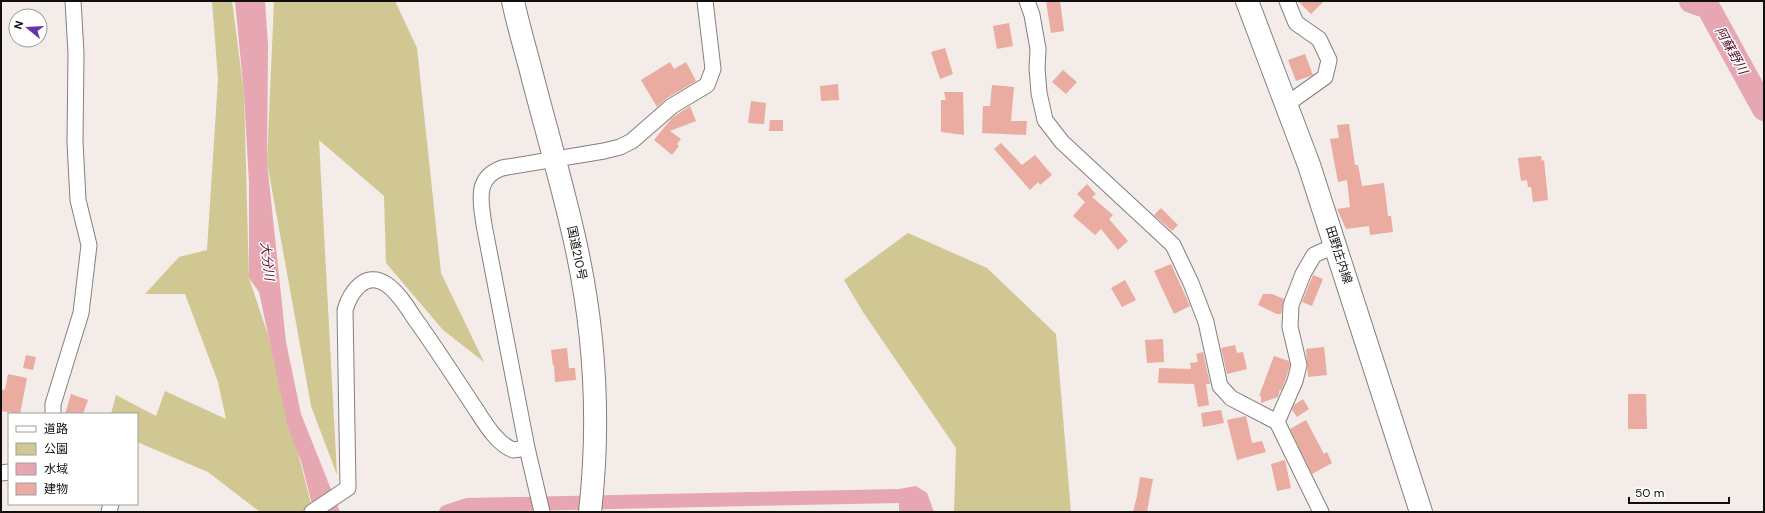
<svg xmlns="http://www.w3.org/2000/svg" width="1765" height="513" font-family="'DM Sans','Noto Sans JP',sans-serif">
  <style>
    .green { fill: #d1c793 }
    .water { fill: #e6a6b2 }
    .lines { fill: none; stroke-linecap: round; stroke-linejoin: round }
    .canal { stroke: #e6a6b2; stroke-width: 14 }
    .river { stroke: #e6a6b2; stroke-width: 24 }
    .building { fill: #eaaba1 }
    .street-casing { stroke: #857f7c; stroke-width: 17 }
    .secondary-casing { stroke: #857f7c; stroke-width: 24 }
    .highway-casing { stroke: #857f7c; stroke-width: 24 }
    .street { stroke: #fff; stroke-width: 15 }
    .secondary { stroke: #fff; stroke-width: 22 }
    .highway { stroke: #fff; stroke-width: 22 }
    .labels { text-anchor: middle; stroke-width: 3; stroke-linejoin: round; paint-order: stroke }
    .street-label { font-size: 12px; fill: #110f0e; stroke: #fff }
    .water-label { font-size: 13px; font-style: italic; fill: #5e142c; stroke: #fff }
  </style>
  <rect width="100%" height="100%" fill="#f3ece9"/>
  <!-- green -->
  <path class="green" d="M212,1H232L244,94L249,278L268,335L313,512H260L208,472L137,442V414H111L116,395L156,416L165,391L226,419L218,382L185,294H145L179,257L207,250L218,79Z
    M274,1H395L417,48L441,273L484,362L443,330L386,263L384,196L319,140L337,475L311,406L267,162Z
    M908,233L987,268L1056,334L1071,512H954L956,448L863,312L844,280Z"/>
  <!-- water -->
  <path class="water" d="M235,1H265L268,45L267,162L286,342L301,414L340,512H314L301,461L288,427L259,292L249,278V183L244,94Z
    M916,486L927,493L934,512H899V489Z"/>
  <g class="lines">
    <!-- canal -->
    <path class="canal" d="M446,512L468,505L899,496"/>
    <!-- river -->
    <path class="river" d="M1691,1L1708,7L1764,109"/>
  </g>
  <!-- building -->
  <path class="building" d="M1046,1H1060L1064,31L1051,33Z
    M1298,1H1324L1311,14Z
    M1009,23L1013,46L997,49L993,26Z
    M945,48L953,74L940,79L931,52Z
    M1305,54L1313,75L1296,81L1288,60Z
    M670,62L674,69L686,62L696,81L667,98L657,107L641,80Z
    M1063,70L1077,82L1066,94L1052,82Z
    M838,84L839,100L821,101L820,86Z
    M992,85L1014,87L1011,121H1027L1026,135L982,133L983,106H990Z
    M944,92H963L964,135L941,132V100H946Z
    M751,101L766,103L764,124L748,123Z
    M690,106L696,121L670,131L681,139L677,144L679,146L672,155L654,140L672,118Z
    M770,120H783V131H769Z
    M1349,124L1355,165H1358L1362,186L1384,183L1388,216H1391L1393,232L1370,235L1369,226L1346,229L1337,209L1350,207L1347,180L1338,182L1330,139L1339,138L1337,125Z
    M1001,143L1022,165L1035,155L1052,175L1040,185L1038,182L1030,190L994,149Z
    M1541,156L1542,161L1544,160L1548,200L1533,202L1531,187H1528L1527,180L1521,181L1518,158Z
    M1087,184L1096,194L1092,197L1113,215L1109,219L1128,241L1118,250L1101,229L1095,235L1073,216L1085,202L1077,194Z
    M1161,208L1178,225L1172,231L1154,215Z
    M1171,264L1190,306L1174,314L1154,271Z
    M1313,275L1323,279L1312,306L1302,302Z
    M1125,280L1136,300L1122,307L1111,288Z
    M1263,294H1272L1284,299L1281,314H1277L1258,305Z
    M1163,339L1164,362L1147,363L1145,340Z
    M1235,345L1237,353L1243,352L1247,369L1227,374L1221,348Z
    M1324,347L1327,375L1308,377L1306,349Z
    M567,348L569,368H575L576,380L555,382L554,365L553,366L551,350Z
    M1203,352L1210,384H1206L1209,405L1198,407L1194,384L1158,383L1159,368L1191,369L1190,363L1198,362L1196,354Z
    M26,355L36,357L33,370L23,368Z
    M1274,356L1289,361L1290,365L1286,378L1281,391L1280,389L1278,397L1261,403V396H1259Z
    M8,374L27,378L20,414L1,411V389L5,390Z
    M71,394L88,400L83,414H65Z
    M1628,394H1646L1647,429H1628Z
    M1303,399L1309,409L1297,417L1292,410L1294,405Z
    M1221,410L1224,423L1203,427L1201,413Z
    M1246,416L1252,443L1262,441L1266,452L1237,460L1227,420Z
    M1306,420L1324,454L1327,452L1332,463L1312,474L1290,429Z
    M1285,460L1291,488L1277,491L1271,464Z
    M1140,477L1153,479L1147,512H1133L1137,496Z"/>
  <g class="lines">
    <defs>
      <path id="street" d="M1027,1L1032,15L1038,49L1037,68L1039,93L1045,120L1062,142L1173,245L1191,283L1206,322L1220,386L1231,398L1277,422L1321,512
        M1287,1L1296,23L1319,39L1329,60L1325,77L1287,104
        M53,414V404L81,313L89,245L78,200L75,142L76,53L73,1
        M1277,422L1295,381L1299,365L1290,327L1291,305L1303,274L1314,255L1336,245
        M1,473L9,472
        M109,512L111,504
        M312,512L348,488L345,310C350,293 365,270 386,284C398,292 407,307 415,319C436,348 455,378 475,408C485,423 496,443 513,450L527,448
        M542,512L527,448L484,225C481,202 474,178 502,168L604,151L620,147L632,141L672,106L707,85L713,69L705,1"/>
      <path id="secondary" d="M1247,1L1309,165L1421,512"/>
      <path id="highway" d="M513,1C518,25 525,48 531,71C544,122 559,173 571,224C594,318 601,415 590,512"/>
    </defs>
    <!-- street casing -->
    <use href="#street" class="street-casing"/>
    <!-- secondary casing -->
    <use href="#secondary" class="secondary-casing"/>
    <!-- highway casing -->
    <use href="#highway" class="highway-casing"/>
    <!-- street -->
    <use href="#street" class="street"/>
    <!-- secondary -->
    <use href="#secondary" class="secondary"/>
    <!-- highway -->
    <use href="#highway" class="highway"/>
  </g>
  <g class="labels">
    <!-- street labels -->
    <g class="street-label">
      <text transform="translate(577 253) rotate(78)" y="4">国道210号</text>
      <text transform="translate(1339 255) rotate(72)" y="4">田野庄内線</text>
    </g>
    <!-- water labels -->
    <g class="water-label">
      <text transform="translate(1732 50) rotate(61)" y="5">阿蘇野川</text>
      <text transform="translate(268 261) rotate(83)" y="5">大分川</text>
    </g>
  </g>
  <!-- border -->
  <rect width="1765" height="513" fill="none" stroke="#110f0e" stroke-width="4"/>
  <!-- legend -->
  <rect x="8" y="413" width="130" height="92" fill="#ffffff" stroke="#a09f9f"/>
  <rect x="16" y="426" width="20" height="6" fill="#ffffff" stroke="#a09f9f"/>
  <text x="44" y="433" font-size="12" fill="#110f0e">道路</text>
  <rect x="16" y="443" width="20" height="12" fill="#d1c793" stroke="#a09f9f"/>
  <text x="44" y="453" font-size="12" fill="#110f0e">公園</text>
  <rect x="16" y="463" width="20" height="12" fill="#e6a6b2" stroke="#a09f9f"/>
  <text x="44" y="473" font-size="12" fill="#110f0e">水域</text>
  <rect x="16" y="483" width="20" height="12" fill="#eaaba1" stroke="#a09f9f"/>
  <text x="44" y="493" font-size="12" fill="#110f0e">建物</text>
  <!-- north arrow -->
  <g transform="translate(28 28) rotate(288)"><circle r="19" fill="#ffffff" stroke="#a09f9f"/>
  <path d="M0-3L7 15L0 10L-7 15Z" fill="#6533aa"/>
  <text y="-6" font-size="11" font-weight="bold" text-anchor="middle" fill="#110f0e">N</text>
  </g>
  <!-- scale -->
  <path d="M1629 497v6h100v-6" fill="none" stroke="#110f0e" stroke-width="2"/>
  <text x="1635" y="497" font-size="12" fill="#110f0e" stroke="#ffffff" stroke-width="3" paint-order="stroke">50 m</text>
</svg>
